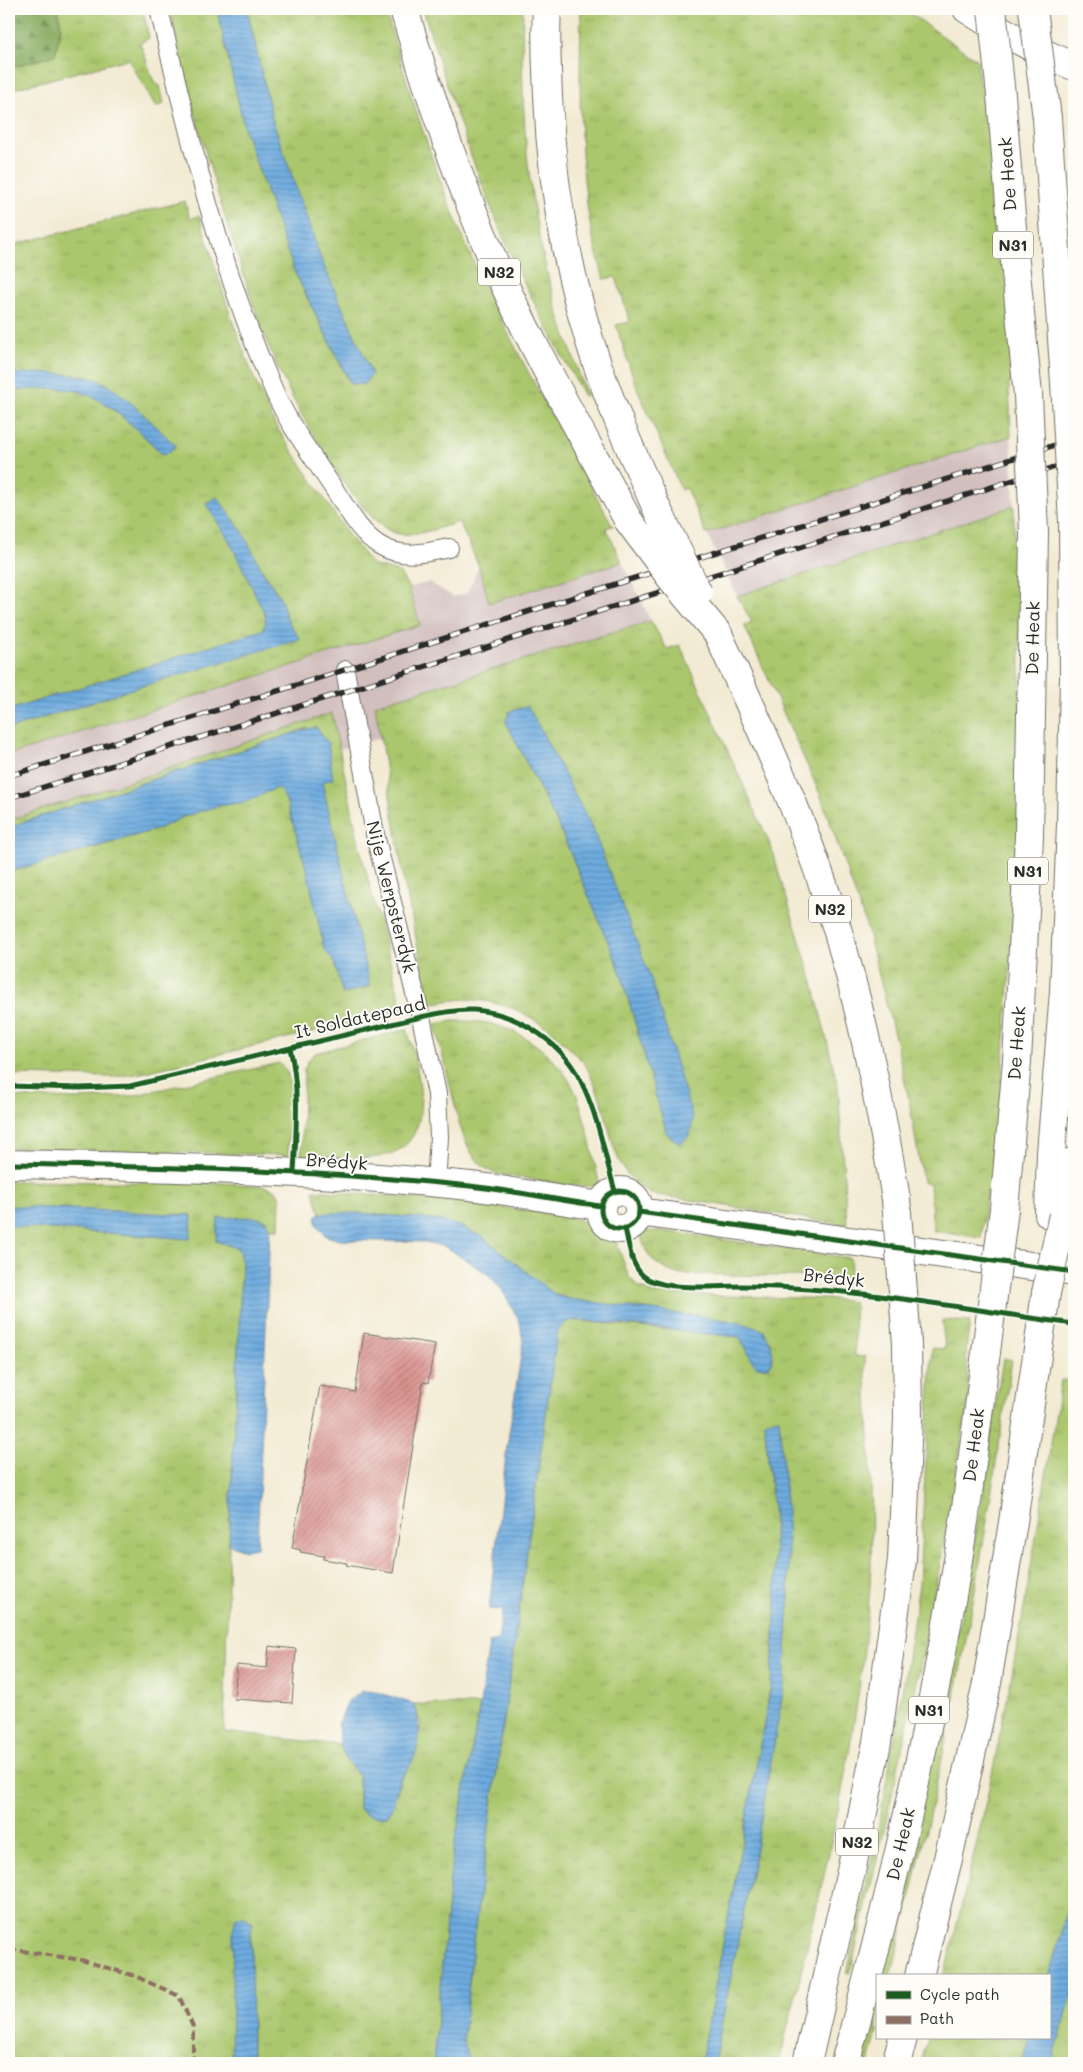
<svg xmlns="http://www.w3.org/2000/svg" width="1083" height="2072" font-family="Mali,sans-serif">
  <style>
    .railway { fill: #d1bfbe }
    .grass { fill: url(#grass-tufts); stroke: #6b794c; fill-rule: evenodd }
    .forest { fill: url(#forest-firs); stroke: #5a6c46 }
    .water { fill: url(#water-rules); stroke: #4c6b85 }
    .building { fill: url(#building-hatch) }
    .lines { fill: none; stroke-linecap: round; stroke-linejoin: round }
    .service-casing { stroke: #716e65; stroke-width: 20 }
    .tertiary-casing { stroke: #716e65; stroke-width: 30 }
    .trunk-casing { stroke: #716e65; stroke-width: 30 }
    .service { stroke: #fff; stroke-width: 18 }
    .tertiary { stroke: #fff; stroke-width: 28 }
    .trunk { stroke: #fff; stroke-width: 28 }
    .rail-casing { stroke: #2b2b2b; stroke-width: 5.5 }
    .rail { stroke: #fdfcf7; stroke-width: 4; stroke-dasharray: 11; stroke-linecap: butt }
    .trunk-bridge-casing { stroke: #716e65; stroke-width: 30; stroke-linecap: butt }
    .trunk-bridge { stroke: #fff; stroke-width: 28 }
    .quiet { stroke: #8d6e63; stroke-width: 4; stroke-dasharray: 8 4; stroke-linecap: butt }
    .cycleway-casing { stroke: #fdfcf7; stroke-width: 8 }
    .cycleway { stroke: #1b5e20; stroke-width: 5 }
    .labels { text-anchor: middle; stroke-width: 4; stroke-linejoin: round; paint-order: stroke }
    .shield { fill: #fdfcf7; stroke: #6a6a68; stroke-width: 1 }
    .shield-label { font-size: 16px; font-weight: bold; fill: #2b2b2b }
    .street-label { font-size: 18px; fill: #2b2b2b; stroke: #fdfcf7 }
  </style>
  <defs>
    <pattern id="grass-tufts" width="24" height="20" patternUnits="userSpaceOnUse" patternTransform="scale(1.25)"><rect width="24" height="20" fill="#abc76d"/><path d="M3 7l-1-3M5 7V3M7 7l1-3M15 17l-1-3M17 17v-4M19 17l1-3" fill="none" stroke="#93ab5f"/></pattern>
    <pattern id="forest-firs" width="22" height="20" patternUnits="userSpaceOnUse" patternTransform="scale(1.25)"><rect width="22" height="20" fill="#88ac60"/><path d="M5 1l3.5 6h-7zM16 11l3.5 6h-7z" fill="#6f8c4f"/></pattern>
    <pattern id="water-rules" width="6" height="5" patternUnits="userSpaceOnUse" patternTransform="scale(1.25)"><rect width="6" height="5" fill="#6eabdf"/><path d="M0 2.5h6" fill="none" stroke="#5b8bb5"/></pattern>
    <pattern id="building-hatch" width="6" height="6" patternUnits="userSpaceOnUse" patternTransform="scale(1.25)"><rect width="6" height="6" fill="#da928e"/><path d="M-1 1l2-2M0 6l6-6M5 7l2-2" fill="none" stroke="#b17774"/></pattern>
  </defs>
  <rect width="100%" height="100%" fill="#fdfcf7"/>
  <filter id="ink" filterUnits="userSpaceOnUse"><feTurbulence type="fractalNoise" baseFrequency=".02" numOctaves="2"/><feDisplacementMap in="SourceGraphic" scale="10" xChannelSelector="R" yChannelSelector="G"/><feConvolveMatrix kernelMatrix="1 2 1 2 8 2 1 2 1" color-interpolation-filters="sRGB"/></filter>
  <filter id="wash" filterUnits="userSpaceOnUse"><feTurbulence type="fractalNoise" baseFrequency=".0096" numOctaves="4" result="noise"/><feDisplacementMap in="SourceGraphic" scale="20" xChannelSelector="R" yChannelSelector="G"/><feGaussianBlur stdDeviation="1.12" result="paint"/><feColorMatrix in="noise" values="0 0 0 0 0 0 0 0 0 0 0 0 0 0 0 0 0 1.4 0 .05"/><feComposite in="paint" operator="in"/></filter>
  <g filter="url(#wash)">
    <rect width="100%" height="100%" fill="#f2ead2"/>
    <!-- railway -->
    <path class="railway" d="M1011,436L1014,506L737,596L707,534Z
      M622,562L651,621L592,639L403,732L336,750L150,775L9,820V755L296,663L378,597L429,582L454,597L467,593L479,566L553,584Z"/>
    <!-- grass -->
    <path class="grass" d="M58,9H143L149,38L140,43L154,82L160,86L164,104L156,107L128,59L9,90V68L55,55L61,27Z
      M170,9H217L245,131L295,273L350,384H363L372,374L322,262L273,122L247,9H385C411,98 439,187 478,272C519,359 566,442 613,526L606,528L622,562L489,603L479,566L459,522C441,527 407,541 390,531C367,518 347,487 333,466C317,441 302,417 289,391C261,336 244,275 225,217C204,148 184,79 170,9Z
      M423,9H523C520,100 526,192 549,280C559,319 573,357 587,395L584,396C559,350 533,303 511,255C476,175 448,93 423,9Z
      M581,9H904L977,60L979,83L995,91L1014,382L1009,383L1011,436L706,534L686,488L681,490L635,383L616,325L630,322L616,277L604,279C597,255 590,229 587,204C578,140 580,73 581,9Z
      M185,201L190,219L199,215L230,314L253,376L275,425L352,540L373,565L399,572L409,588L420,625L9,755V729L132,689L299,639L287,620L281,599L217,498L206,504L229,540L265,614L266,622L263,630L9,710V391C27,389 57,387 74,390C107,397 140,433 163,455L170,451L76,375H9V246Z
      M1014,506V571H1020V832L994,1191H987L981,1238L933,1231L930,1183L923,1182L909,1101L896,1042L867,928L820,794L744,625L752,622L737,596Z
      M651,621L667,649L680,645L769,842L813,983L838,1086L847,1225L651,1194C611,1170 615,1141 601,1101C597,1090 592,1077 586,1066C583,1061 577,1056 573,1052C548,1024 514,1003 476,1000C461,998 445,1001 430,1004L404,881L375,705ZM506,722L650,976L667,1134L620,970L561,831Z
      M332,713L360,849L403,1010L142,1073L113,1077L9,1075V872L158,829L183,817L217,806L246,802L276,787L280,790L286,800L308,874L324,948L334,962L343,994L370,986L321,782L329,752L328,743L308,728L9,827V820L150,775Z
      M453,1021C468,1021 484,1021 499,1026C532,1036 564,1064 577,1096C587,1123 593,1157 600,1186H575L497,1174C475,1166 467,1147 460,1126L435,1024Z
      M407,1029C417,1065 439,1137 390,1154C368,1162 326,1157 301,1158L304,1070L309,1059L315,1053Z
      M279,1063L287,1071L291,1089L288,1155L9,1148V1097L79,1099L131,1096Z
      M9,1181L222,1183L264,1186L276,1190L280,1198L279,1229H270L267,1221L218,1218L216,1241L238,1248L242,1263L229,1544L224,1732L340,1745L347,1762L355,1770L359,1778V1809L397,1794L400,1780L409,1767L421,1725L414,1704L480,1705L452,1858L433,2063H252L251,1937L252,1922L231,2063H9V1226L190,1239L192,1215L9,1206Z
      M313,1190L460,1202L566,1216L584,1222L601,1231L617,1244L629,1277L639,1287L655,1294L833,1299L854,1302L855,1356L865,1357C869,1441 876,1526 868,1610C855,1764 815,1914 779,2063H714L757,1843L789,1602L787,1515L779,1418L764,1422L774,1517L776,1603L771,1686L701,2063H474L466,2054L463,2041L474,1935L557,1334L560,1326L569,1320L739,1337C748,1348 748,1357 757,1367H768L772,1362L764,1331L753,1326L726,1320L569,1299L555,1295L483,1237L431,1219L361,1213H320Z
      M650,1231H663L850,1258L852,1286L838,1283V1278L831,1277L677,1274C656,1267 644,1255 641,1233Z
      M942,1320L970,1322L966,1349L969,1397L946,1532L922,1659L885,1826L850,1973H847L879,1824L907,1664L919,1584L932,1348L945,1349Z
      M1003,1358L1012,1360C998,1449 985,1539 968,1629C946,1745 920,1861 891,1976H881L959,1627L977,1526Z
      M1061,1380L1074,1381V1887L1049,1976H944C963,1899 983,1822 998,1744C1023,1624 1042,1501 1061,1380Z
      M1074,1987V2063H1052Z
      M877,1993V2032L869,2063H859Z
      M928,2038H1030L1022,2063H921Z"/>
    <!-- forest -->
    <path class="forest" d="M9,9H58L61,27L55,55L9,68Z"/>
    <!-- water -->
    <path class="water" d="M217,9H247L273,122L322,262L372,374L364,384H351L295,273L245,131Z
      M26,373C50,374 85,372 106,384C129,398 156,427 176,446L164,455C140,433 107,397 74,390C57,387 27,389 9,391V375Z
      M217,497L242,531L264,574L281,599L287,620L300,639L132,689L9,729V710L263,630L266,622L265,614L229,540L206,504Z
      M528,706L591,825L650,976L693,1119L690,1135L680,1144L667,1134L620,970L561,831L506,722L509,712Z
      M316,727L328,743L333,779L322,782L370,986L343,994L334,962L324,948L308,874L286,800L280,790L276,788L246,802L217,806L183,817L158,829L9,872V827L291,734Z
      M9,1206L192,1215L190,1239L9,1226Z
      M320,1213H361L431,1219L460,1226L483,1237L555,1295L569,1299L726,1320L753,1326L764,1331C771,1343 777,1355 768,1367H757C748,1358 748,1347 739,1337L582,1320C569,1320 563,1321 557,1334L474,1935L463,2041L466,2054L474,2063H433L452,1858L480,1705L489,1643L498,1641L503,1610L489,1609L507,1447L523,1342L520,1322L502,1290L488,1274L446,1247L425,1242L340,1240L326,1236L317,1225L316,1218Z
      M254,1217L267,1221L270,1229L257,1548L244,1550L229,1544L242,1263L238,1248L216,1241L218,1218Z
      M779,1418L787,1515L789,1602L784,1686L757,1843L714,2063H701L771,1686L776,1603L774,1517L764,1421Z
      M363,1691L377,1692L414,1704C421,1727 422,1746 409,1767C406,1772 401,1775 400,1780C394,1793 396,1805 387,1816C375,1818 369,1816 359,1809V1778L355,1770L347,1762L340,1745L338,1725L348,1701Z
      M1074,1887V1987L1052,2063H1022L1030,2038H1049V1976Z
      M236,1917H245L252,1922L251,1937L252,2063H231L233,1931Z"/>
    <g id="blocks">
      <!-- building -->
      <path class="building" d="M364,1333L435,1344L428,1383L423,1382L393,1573L346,1565L347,1563L323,1559L324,1556L300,1552L301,1550L292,1548L320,1386L355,1392Z
        M269,1646L296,1649L292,1703L234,1699L237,1665L267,1668Z"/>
    </g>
  </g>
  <g filter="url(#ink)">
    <use href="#blocks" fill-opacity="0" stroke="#716e65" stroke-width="1"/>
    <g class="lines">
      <defs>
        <path id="service" d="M159,9C189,137 221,272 275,393C289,425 311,454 330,483C345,504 357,531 379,545C402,559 425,553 449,548
          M345,670L376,839L421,1017L437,1094L439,1137L436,1184"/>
        <path id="tertiary" d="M9,1164C163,1167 316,1170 470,1186C514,1191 557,1200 601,1206
          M601 1210a19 19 0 1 1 38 0a19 19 0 1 1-38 0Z
          M639,1212L1074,1272"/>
        <path id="trunk" d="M404,9C429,95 458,179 494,262C533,350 583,435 628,520
          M547,9C545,38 547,67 548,96C551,179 565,259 589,339C607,398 633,455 658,511
          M967,9C1001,31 1036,52 1074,66
          M1001,95L1014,252L1028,395
          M1047,118L1065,383
          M718,634C762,731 808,829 838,932C864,1020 881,1109 896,1199
          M1004,1209L1017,1061L1029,837L1034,533
          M1049,1214L1051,1153L1064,992L1071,825L1074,678L1073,522
          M1063,1215L1074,1161
          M919,1976L948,1859L987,1683L1013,1522L1046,1293
          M807,2063L852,1867L877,1742L902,1560L908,1418L907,1344
          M845,2063C896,1876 941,1686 968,1494C974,1447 980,1399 986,1352
          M896,2063L903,2038"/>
      </defs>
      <!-- service casing -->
      <use href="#service" class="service-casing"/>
      <!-- tertiary casing -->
      <use href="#tertiary" class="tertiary-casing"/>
      <!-- trunk casing -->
      <use href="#trunk" class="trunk-casing"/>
      <!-- service -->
      <use href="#service" class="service"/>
      <!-- tertiary -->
      <use href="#tertiary" class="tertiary"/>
      <!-- trunk -->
      <use href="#trunk" class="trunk"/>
      <defs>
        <path id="rail" d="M9,776L1074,439
          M9,798L1074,461"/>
      </defs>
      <!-- rail casing -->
      <use href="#rail" class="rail-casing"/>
      <!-- rail -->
      <use href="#rail" class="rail"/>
      <defs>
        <path id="trunk-bridge" d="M992,9L1001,95
          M1033,9L1047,118
          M1065,383L1073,522
          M1028,395L1034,533
          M658,511L698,593
          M628,520L671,578L718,634
          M896,1199L907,1344
          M1046,1293L1063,1215
          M986,1352L1004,1209"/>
      </defs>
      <!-- trunk-bridge casing -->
      <use href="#trunk-bridge" class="trunk-bridge-casing"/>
      <!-- trunk-bridge -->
      <use href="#trunk-bridge" class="trunk-bridge"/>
      <!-- quiet -->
      <path class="quiet" d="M9,1949L81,1960L135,1976L179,1996L193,2027V2063"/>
      <defs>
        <path id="cycleway" d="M290,1048C300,1090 296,1130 294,1173
          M9,1086L80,1088L130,1086L421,1017C438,1013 456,1009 474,1010C520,1013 566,1045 584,1088C599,1120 605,1157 615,1191
          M9,1164C163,1167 316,1170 470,1186C514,1191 557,1200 601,1206
          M601 1210a19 19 0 1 1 38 0a19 19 0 1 1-38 0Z
          M639,1212L1074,1272
          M625,1228C629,1245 631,1270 648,1279C670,1291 716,1286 742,1286C853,1287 964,1309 1074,1324"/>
      </defs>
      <!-- cycleway casing -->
      <use href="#cycleway" class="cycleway-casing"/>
      <!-- cycleway -->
      <use href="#cycleway" class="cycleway"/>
    </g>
  </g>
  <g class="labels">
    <!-- shield labels -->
    <g class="shield">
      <rect x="993" y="231.5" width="40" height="27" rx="4"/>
      <rect x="478" y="258.5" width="42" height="27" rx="4"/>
      <rect x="1008" y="857.5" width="40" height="27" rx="4"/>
      <rect x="809" y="895.5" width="42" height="27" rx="4"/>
      <rect x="909" y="1696.5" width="40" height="27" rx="4"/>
      <rect x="836" y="1828.5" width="42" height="27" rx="4"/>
    </g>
    <g class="shield-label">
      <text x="1013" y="251">N31</text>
      <text x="499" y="278">N32</text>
      <text x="1028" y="877">N31</text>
      <text x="830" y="915">N32</text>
      <text x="929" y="1716">N31</text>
      <text x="857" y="1848">N32</text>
    </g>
    <!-- street labels -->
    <g class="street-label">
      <text transform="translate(1008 174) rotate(-94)" y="6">De Heak</text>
      <text transform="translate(1033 638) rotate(-89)" y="6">De Heak</text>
      <text transform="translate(391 897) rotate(76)" y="6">Nije Werpsterdyk</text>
      <text transform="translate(360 1018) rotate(-13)" y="6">It Soldatepaad</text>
      <text transform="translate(1017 1043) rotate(-86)" y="6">De Heak</text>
      <text transform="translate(337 1162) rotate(4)" y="6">Brédyk</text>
      <text transform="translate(834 1278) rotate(6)" y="6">Brédyk</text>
      <text transform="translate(974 1445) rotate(-83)" y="6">De Heak</text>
      <text transform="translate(901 1844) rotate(-77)" y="6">De Heak</text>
    </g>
  </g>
  <!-- margin -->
  <rect width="1083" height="2072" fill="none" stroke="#fdfcf7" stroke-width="30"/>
  <!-- legend -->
  <rect x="876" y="1974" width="175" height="65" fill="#fdfcf7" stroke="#a9a8a5"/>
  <rect x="886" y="1991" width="25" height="8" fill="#1b5e20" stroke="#a9a8a5"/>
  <text x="920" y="2000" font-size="15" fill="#2b2b2b">Cycle path</text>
  <rect x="886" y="2016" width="25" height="8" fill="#8d6e63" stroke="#a9a8a5"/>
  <text x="920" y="2024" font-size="15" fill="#2b2b2b">Path</text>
</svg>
